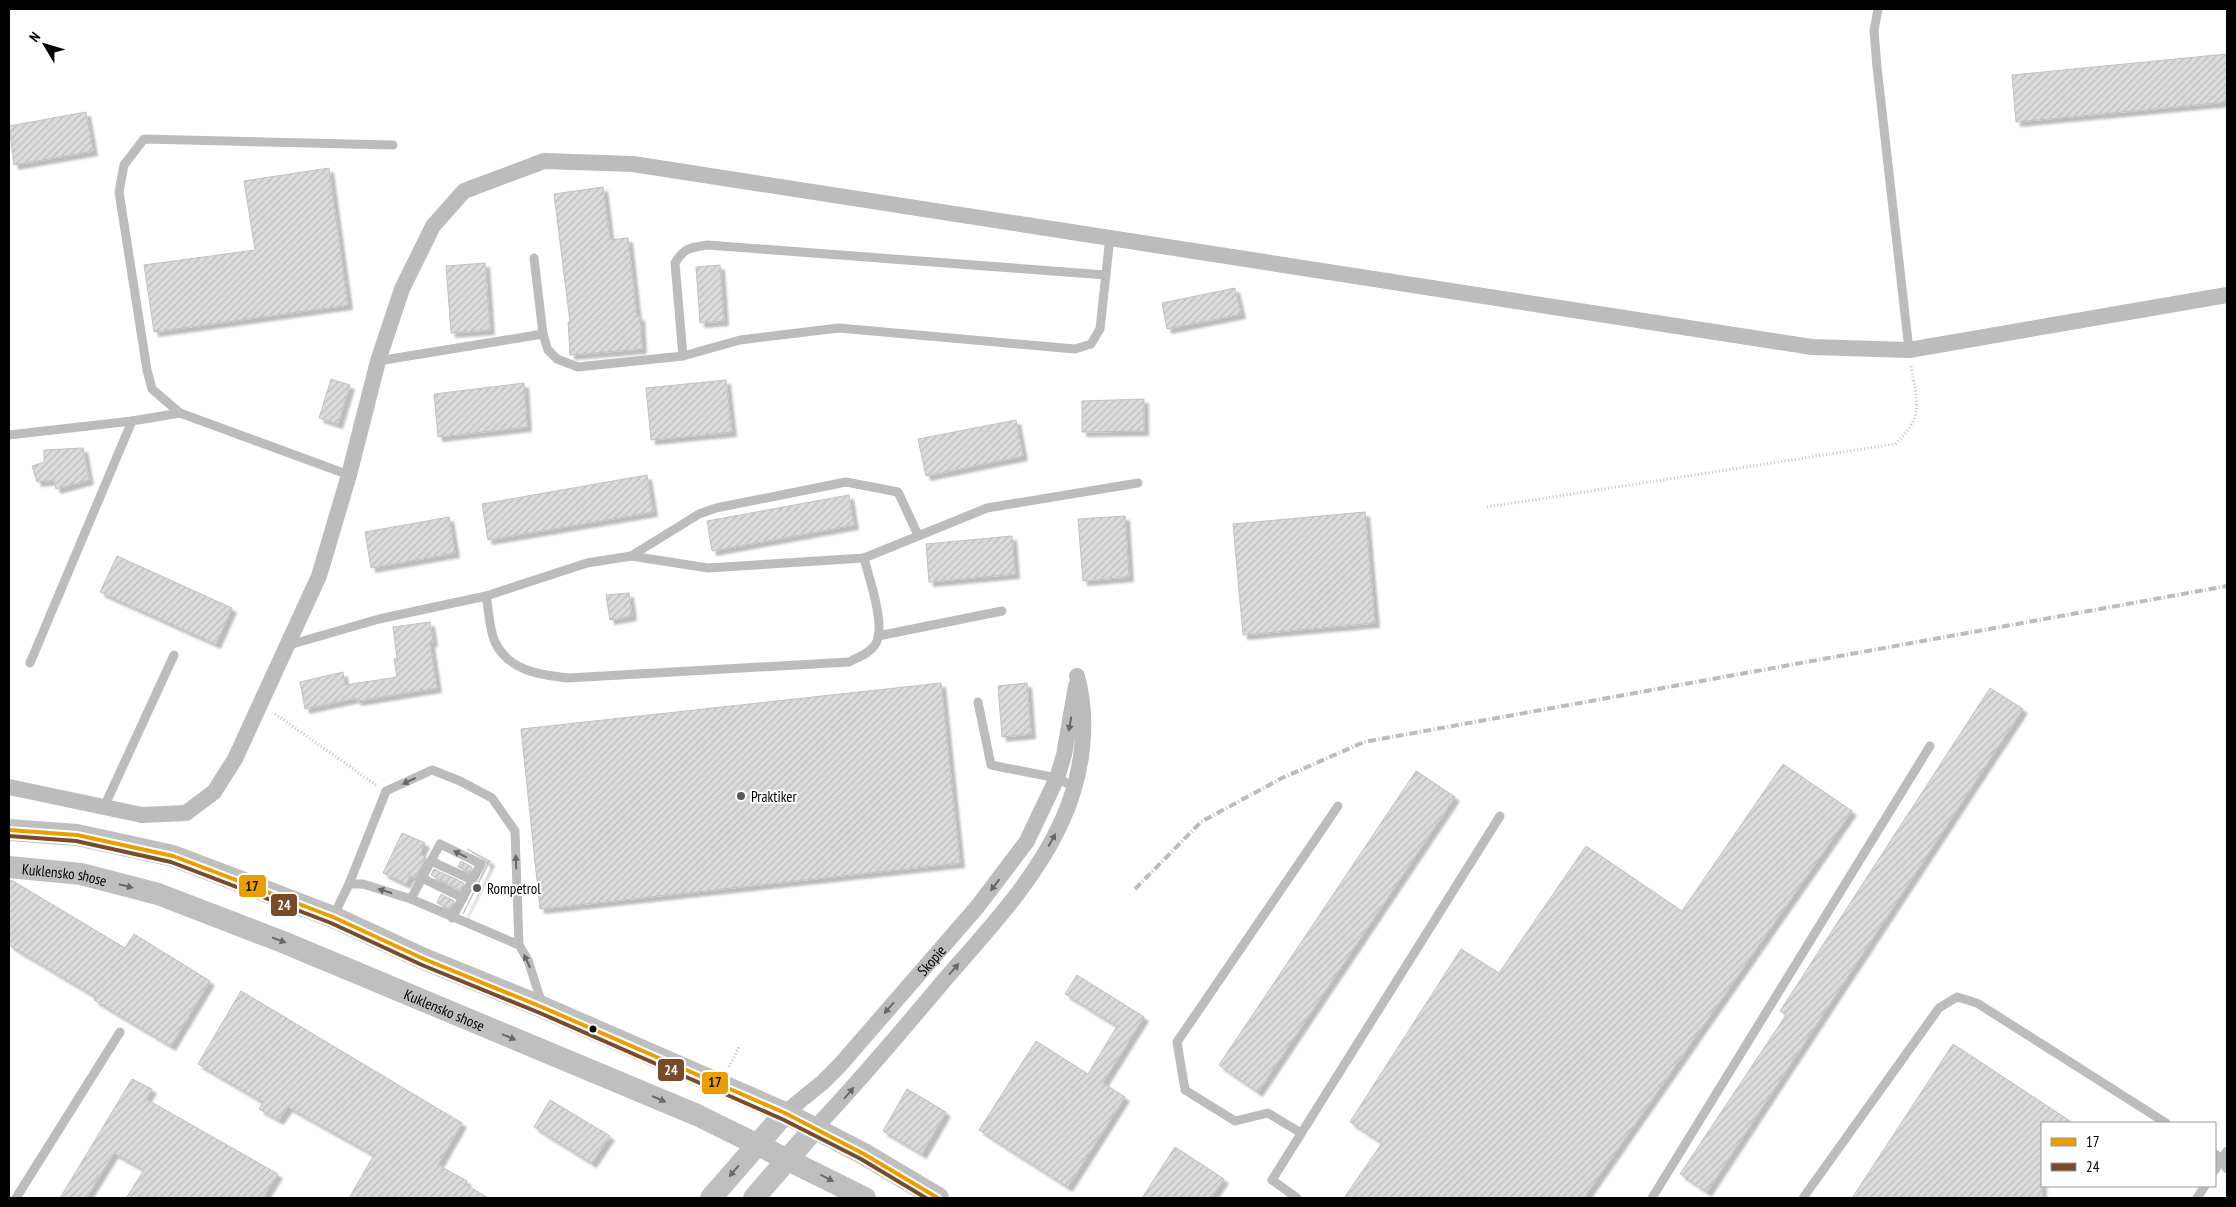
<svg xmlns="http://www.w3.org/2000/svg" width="2236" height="1207" viewBox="0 0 2236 1207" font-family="'PT Sans Narrow',sans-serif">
	<defs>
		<pattern id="building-hatch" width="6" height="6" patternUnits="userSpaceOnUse" patternTransform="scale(1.25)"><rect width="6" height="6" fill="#dbdbdb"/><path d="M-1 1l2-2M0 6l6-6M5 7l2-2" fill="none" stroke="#bababa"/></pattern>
		<filter id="shadow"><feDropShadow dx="4.5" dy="4.5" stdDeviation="1" flood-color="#0004"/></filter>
	</defs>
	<rect width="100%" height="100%" fill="#fff"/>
	<g fill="url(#building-hatch)" stroke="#c2c2c2" filter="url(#shadow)">
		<polygon points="2227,54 2227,102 2016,122 2012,75"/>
		<polygon points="86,112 93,151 14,165 9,126"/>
		<polygon points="329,168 348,305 154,332 144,265 255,250 244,181"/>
		<polygon points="603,187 610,240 628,238 637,317 640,316 642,349 570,355 568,322 570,322 554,194"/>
		<polygon points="485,263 490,330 451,333 446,266"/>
		<polygon points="720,265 724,321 700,323 696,267"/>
		<polygon points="1235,288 1241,314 1167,329 1162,303"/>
		<polygon points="331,379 350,385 338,424 319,418"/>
		<polygon points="726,380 732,432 651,440 646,388"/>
		<polygon points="524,383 527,427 438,437 434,394"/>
		<polygon points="1144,399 1144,431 1082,432 1082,401"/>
		<polygon points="1016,420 1023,456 926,476 918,439"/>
		<polygon points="83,448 89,480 56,489 54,480 37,482 32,466 44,462 44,450"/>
		<polygon points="647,475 653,512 488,540 482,504"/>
		<polygon points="849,495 854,525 712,551 707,521"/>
		<polygon points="1365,512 1375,623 1243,635 1233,524"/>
		<polygon points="1125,516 1129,577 1083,581 1078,519"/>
		<polygon points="449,517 455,553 371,568 365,532"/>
		<polygon points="1012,536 1015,574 929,582 926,544"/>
		<polygon points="117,556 232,608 216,644 100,592"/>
		<polygon points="629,593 632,616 610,620 606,595"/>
		<polygon points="430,622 433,642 430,643 437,688 357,701 356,698 305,709 300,682 343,672 345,685 397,677 394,659 397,658 393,627"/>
		<polygon points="941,683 960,863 540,909 521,729"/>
		<polygon points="1027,683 1031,734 1002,737 998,686"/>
		<polygon points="1990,688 2023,709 1707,1192 1680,1174 1786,1015 1780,1011"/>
		<polygon points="1783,764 1852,811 1584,1198 1344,1198 1382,1143 1350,1122 1461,949 1499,973 1586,846 1682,911"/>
		<polygon points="1416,771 1455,797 1258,1092 1219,1065"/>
		<polygon points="402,833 425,843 420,854 426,857 415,878 410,876 406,884 383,873"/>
		<polygon points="467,849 490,861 463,914 487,864 484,859"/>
		<polygon points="461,861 472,867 470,872 458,867"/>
		<polygon points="434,869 464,883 460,890 431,875"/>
		<polygon points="9,880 13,881 125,948 134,934 210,981 171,1046 94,1000 96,997 9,945"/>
		<polygon points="441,894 454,901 450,909 437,903"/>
		<polygon points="1077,975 1144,1017 1103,1083 1125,1097 1068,1187 979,1130 1036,1041 1088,1074 1117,1026 1065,994"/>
		<polygon points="241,991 462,1123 438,1165 467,1181 465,1184 488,1198 349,1198 374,1155 288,1107 279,1120 259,1109 263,1102 198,1064"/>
		<polygon points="1953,1044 2073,1123 2042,1123 2042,1198 1852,1198"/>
		<polygon points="132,1079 152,1089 146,1099 278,1174 263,1198 126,1198 144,1170 114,1153 86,1198 60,1198"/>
		<polygon points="907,1089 946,1112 922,1154 883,1131"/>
		<polygon points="550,1100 610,1136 592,1163 534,1127"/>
		<polygon points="1175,1147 1224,1179 1211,1198 1142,1198"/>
	</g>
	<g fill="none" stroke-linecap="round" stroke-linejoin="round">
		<g stroke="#c2c2c2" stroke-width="3" stroke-dasharray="1 2.5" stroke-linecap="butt">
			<path d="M 1487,507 L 1895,444 C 1925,416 1917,403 1911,366"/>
			<polyline points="275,714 376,785"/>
			<polyline points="729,1067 740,1045"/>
		</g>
		<g stroke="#bcbcbc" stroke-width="9">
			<polyline points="1878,9 1874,31 1877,67 1909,350"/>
			<polyline points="534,258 543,334 548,350 557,359 578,367 683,356 740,340 839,328 1075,349 1091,344 1100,329 1110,237"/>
			<path d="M 683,356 L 675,263 C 684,248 689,248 707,245 L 1106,275"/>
			<polyline points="378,361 543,334"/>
			<polyline points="9,435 132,421 180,413"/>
			<polyline points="349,475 180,413 152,389 147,370 119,192 124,165 144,139 393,145"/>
			<polyline points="631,556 699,514 716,508 846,482 898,492 918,535"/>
			<path d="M 486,596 C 489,610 489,629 495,642 C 509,671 540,675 568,678 L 849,662 C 858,657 869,654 875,645 C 887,627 869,579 864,558"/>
			<polyline points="878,636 1002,611"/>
			<polyline points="289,645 379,619 486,596 587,563 631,556 708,568 864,558 987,508 1138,483"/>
			<polyline points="30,663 132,421"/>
			<polyline points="978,702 991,765 1057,778 1074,787"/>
			<polyline points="104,807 174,655"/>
			<polyline points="431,861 472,880"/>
			<polyline points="422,878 463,898"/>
			<polyline points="349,884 386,791 432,770 460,781 492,798 515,831 519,945"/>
			<polyline points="411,899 440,844 481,864 452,918"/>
			<polyline points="333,917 349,884 363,884 411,899 519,945 528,960 542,1004"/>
			<polyline points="1301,1133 1268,1113 1235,1121 1185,1090 1177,1042 1338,806"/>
			<polyline points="2215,1154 2222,1159 2227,1151"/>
			<polyline points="2215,1170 2222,1159 2227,1169"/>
			<polyline points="16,1198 120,1032"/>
			<polyline points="1297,1198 1272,1180 1500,816"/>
			<polyline points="1652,1198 1930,746"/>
			<polyline points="1803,1198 1939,1008 1957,997 1977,1003 2166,1123"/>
			<polyline points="2197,1198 2205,1186"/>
		</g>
		<g stroke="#bcbcbc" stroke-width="16">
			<polyline points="9,787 142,815 186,813 214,792 235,759 319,576 349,475 378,361 402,289 433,226 464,191 544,161 633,164 1812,347 1909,350 2227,295"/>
			<path id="s1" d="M 785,1113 L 823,1082 L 840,1065 L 978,906 L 1027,841 L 1057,778 L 1064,755 L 1076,686"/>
			<path d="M 815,1128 C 861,1080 904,1028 947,977 C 988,930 1035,880 1061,823 C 1082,778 1090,724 1077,676"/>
		</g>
		<g stroke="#bfbfbf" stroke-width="22">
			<polyline points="9,830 77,835 173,856 333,917 424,959 542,1007 785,1113 864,1154 938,1198"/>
			<path id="s2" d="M 9,867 L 81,874 L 158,894 L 283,942 L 697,1115 L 865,1198"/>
			<polyline points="711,1198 785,1113"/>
			<polyline points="754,1198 815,1128"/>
		</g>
		<polyline stroke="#bcbcbc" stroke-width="4" stroke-dasharray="8 2.5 1 2.5" stroke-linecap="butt" points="1135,889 1201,822 1282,778 1364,742 2227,586"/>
		<defs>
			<polyline id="bus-1" points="9,830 77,835 173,856 333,917 424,959 542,1007 785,1113 864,1154 938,1198"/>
			<polyline id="bus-2" points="9,836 76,841 171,862 331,923 422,965 540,1013 782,1119 861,1159 926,1198"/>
		</defs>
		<use href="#bus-1" stroke="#fff" stroke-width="8"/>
		<use href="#bus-2" stroke="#fff" stroke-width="8"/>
		<use href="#bus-1" stroke="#eb9e00" stroke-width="4"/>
		<use href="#bus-2" stroke="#7a4b2a" stroke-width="4"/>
	</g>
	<defs><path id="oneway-solid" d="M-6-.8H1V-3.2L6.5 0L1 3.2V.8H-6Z" transform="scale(1.25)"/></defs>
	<g fill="#676767">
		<use href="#oneway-solid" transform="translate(1070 724) rotate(100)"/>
		<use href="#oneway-solid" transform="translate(409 781) rotate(155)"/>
		<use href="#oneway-solid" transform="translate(1052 840) rotate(-61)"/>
		<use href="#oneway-solid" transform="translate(460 854) rotate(-154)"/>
		<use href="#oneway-solid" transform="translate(516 862) rotate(-92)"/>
		<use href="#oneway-solid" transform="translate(995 885) rotate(128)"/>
		<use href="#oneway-solid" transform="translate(385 891) rotate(-162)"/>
		<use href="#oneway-solid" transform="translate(527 961) rotate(-115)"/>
		<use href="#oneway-solid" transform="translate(954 969) rotate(-49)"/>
		<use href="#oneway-solid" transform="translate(889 1008) rotate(131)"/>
		<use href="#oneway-solid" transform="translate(849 1093) rotate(-49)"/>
	</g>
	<g fill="#696969">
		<use href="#oneway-solid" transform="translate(126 886) rotate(14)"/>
		<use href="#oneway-solid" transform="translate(279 940) rotate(21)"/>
		<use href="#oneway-solid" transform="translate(509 1037) rotate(23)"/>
		<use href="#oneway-solid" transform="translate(659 1099) rotate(23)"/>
		<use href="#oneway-solid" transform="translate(734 1171) rotate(131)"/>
		<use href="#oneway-solid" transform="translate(827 1178) rotate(27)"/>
	</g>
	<g fill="#595959" stroke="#fff" stroke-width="2">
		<circle cx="741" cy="796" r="5"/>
		<circle cx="477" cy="888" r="5"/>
	</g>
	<circle fill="#000" stroke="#fff" stroke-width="2" cx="593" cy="1029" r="4.5"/>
	<g text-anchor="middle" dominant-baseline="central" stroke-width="4" stroke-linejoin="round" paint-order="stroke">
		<g font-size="15" fill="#000" stroke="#fff" text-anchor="start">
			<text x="751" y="796">Praktiker</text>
			<text x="487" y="888">Rompetrol</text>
		</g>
		<g font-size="15" fill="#000" stroke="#fff">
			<text stroke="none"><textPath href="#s2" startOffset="56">Kuklensko shose</textPath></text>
			<text stroke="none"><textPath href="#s1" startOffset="212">Skopie</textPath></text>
			<text stroke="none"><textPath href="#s2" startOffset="461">Kuklensko shose</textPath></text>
		</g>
	</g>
	<g stroke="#fff" stroke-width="2">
		<rect x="238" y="874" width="29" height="24" rx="5" fill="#eb9e00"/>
		<rect x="270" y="893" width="28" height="24" rx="5" fill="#7a4b2a"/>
		<rect x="657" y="1058" width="28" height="24" rx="5" fill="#7a4b2a"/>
		<rect x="701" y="1071" width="28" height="24" rx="5" fill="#eb9e00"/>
	</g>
	<g font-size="14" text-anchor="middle" font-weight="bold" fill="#fff">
		<text x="284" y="910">24</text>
		<text x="671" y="1075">24</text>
	</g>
	<g font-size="14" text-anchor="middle" font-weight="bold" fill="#111">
		<text x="252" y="891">17</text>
		<text x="715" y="1087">17</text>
	</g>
	<rect width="2236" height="1207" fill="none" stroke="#000000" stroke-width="20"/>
	<rect x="2041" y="1122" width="175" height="65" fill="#ffffff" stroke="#999999"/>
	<rect x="2051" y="1138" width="25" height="8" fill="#eb9e00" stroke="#999999"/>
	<text x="2086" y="1147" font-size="15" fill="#000000">17</text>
	<rect x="2051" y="1163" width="25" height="8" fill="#7a4b2a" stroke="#999999"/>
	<text x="2086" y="1172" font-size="15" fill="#000000">24</text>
	<g transform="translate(45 45) rotate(308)" stroke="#ffffff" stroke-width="4" paint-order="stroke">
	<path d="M0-4L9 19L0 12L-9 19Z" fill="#000000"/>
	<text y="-8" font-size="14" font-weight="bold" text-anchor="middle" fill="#000000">N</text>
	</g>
</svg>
